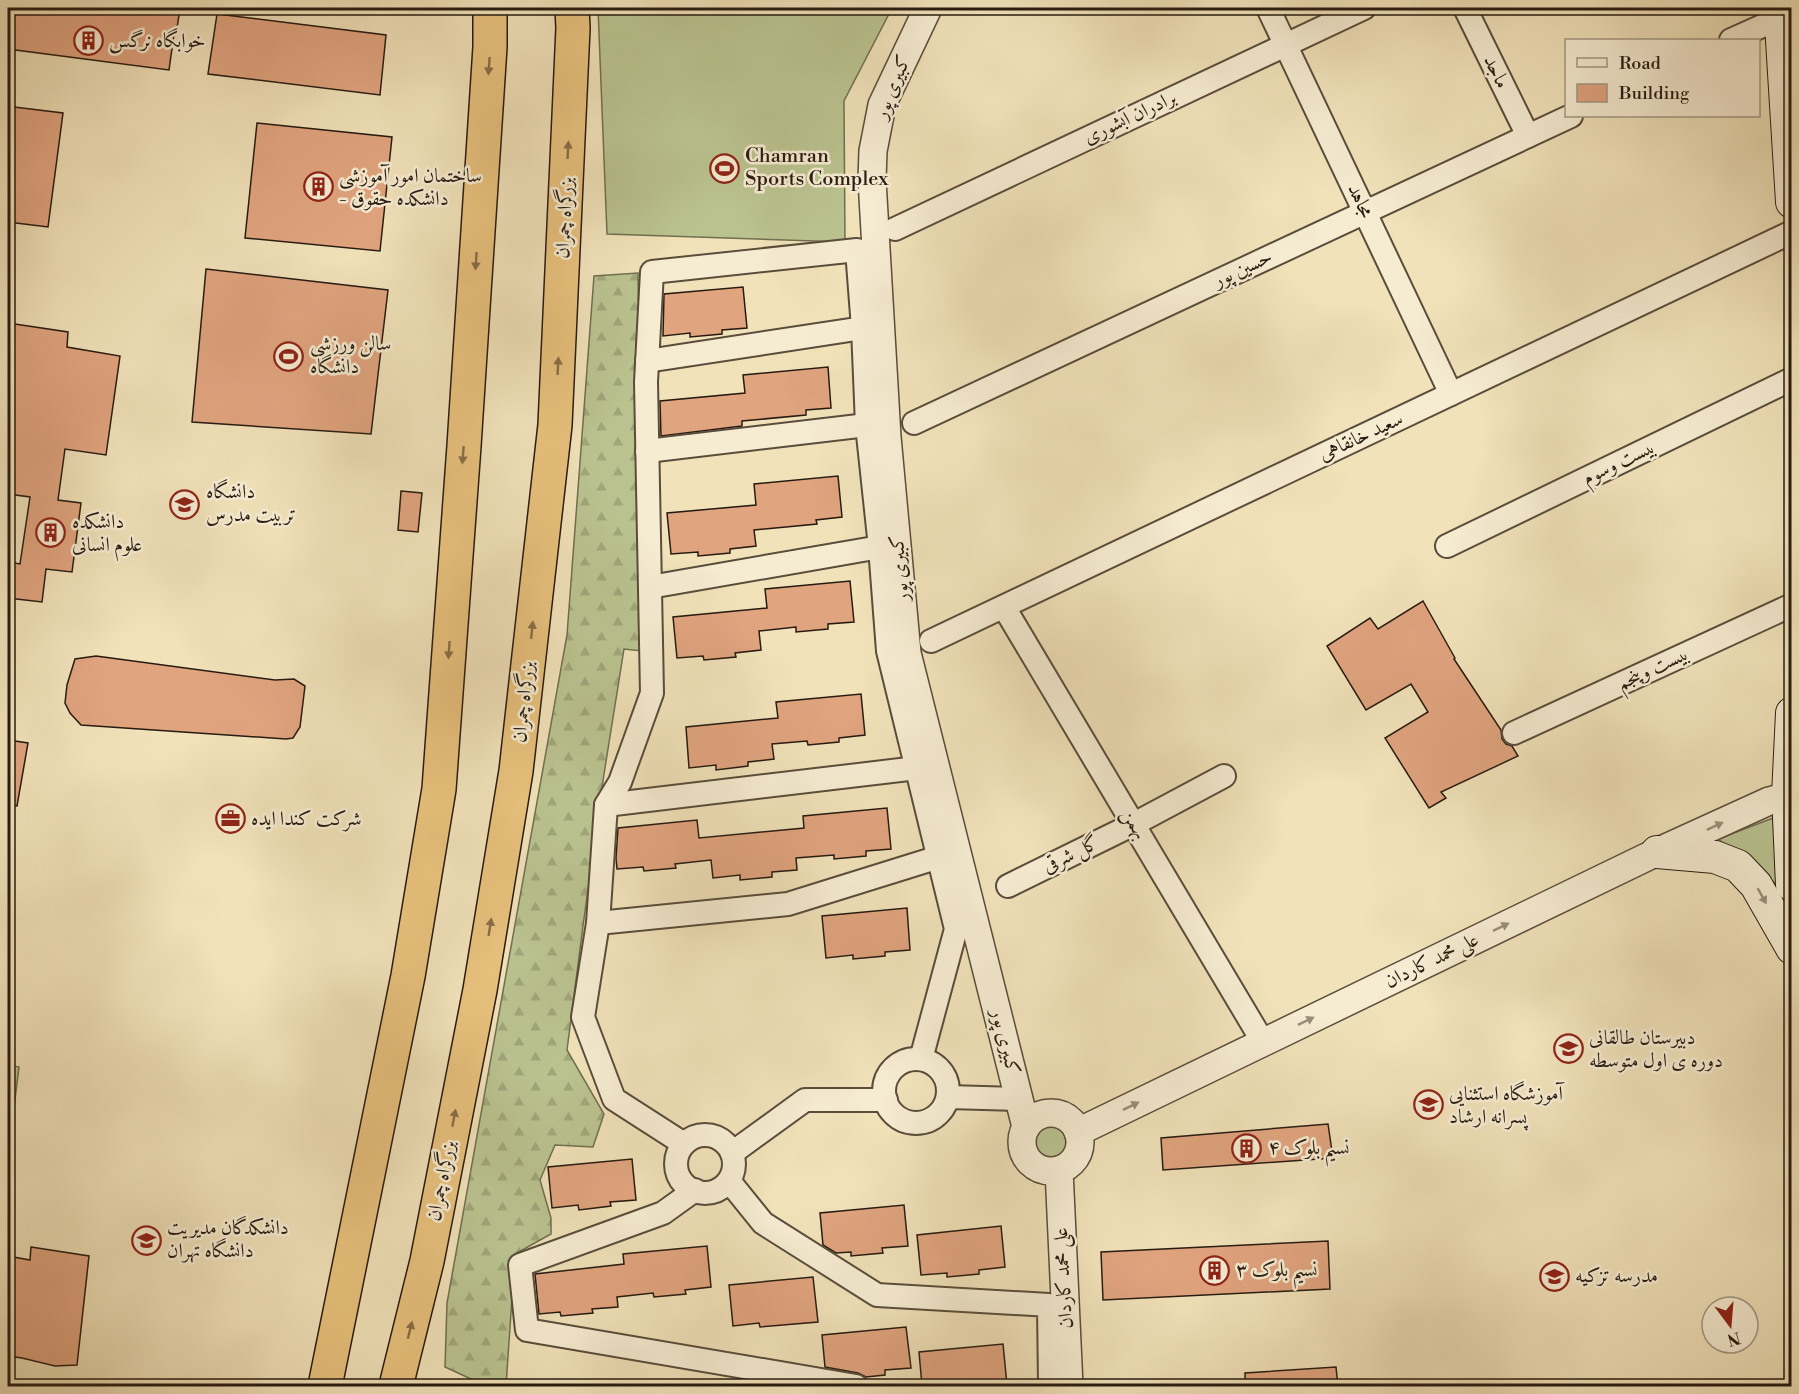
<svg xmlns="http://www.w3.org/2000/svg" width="1799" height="1394" viewBox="0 0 1799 1394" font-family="'Libre Bodoni',Amiri,serif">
	<defs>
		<pattern id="forest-firs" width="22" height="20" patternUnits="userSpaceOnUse" patternTransform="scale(1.5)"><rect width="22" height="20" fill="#bac390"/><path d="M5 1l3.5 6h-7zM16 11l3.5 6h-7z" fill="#a0a77b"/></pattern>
	</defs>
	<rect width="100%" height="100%" fill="#f1e2ba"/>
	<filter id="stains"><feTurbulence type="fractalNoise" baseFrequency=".00333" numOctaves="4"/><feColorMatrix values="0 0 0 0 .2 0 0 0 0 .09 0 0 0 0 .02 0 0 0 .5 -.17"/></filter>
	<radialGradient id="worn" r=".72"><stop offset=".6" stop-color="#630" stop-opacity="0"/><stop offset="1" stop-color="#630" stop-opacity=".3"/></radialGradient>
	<g fill="#bac390" stroke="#706f50" stroke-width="1.5">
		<polygon points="598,8 892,8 844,101 845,242 607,234"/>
		<polygon points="1781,815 1781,888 1718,839"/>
		<polygon points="8,1065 19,1067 8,1156"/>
		<circle cx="1051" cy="1143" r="19"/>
	</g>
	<polygon fill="url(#forest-firs)" stroke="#706f50" stroke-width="1.5" points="638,273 642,651 624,649 604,774 583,926 567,1050 604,1114 593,1147 555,1145 540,1180 551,1218 551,1234 515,1254 506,1386 486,1386 445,1367 447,1303 567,635 594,276"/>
	<g fill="#e0a47f" stroke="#271b11" stroke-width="1.5">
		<polygon points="8,8 166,8 180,9 176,34 174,34 169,70 8,49"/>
		<polygon points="217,14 386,35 380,95 208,74"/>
		<polygon points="14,107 63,113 48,227 8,222 8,161"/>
		<polygon points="257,123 392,137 380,251 245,238"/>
		<polygon points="206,269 388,290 371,434 192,422"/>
		<polygon points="743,287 747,328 722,330 722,334 690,337 690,333 663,336 664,294"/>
		<polygon points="8,323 68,332 67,347 120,356 106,455 65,449 58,500 81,503 72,572 46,569 42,602 8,598 8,562 20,564 30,497 8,494"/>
		<polygon points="828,367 831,408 806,410 806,415 742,421 742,426 661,436 660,401 745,393 743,375"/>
		<polygon points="838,476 842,517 816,520 817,524 754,530 756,546 730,549 730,553 698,556 698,552 671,554 667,513 756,505 754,484"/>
		<polygon points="401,491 422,493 418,532 398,530"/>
		<polygon points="850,581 854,622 828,624 828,629 796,632 796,627 759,631 761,650 735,653 736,657 704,660 703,656 677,658 673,617 767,608 765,589"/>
		<polygon points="1423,601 1455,658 1454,659 1501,730 1502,739 1506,744 1512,746 1518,756 1441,792 1446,798 1429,808 1385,738 1428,712 1411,684 1366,710 1327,646 1370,618 1378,629"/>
		<polygon points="96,656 275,680 294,679 305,686 300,727 293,738 286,739 81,725 70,713 65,703 67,685 75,659"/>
		<polygon points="861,694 865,735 839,738 839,742 808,745 807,741 772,744 774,759 748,762 748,766 716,770 716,765 689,768 686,727 778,718 776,702"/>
		<polygon points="8,740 28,743 17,806 8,805"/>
		<polygon points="887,808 891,849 866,851 866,856 834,859 834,855 796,858 797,870 772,872 772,877 740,880 740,875 713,878 711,860 675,864 676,868 644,871 643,867 617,869 616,858 618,828 697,820 699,838 804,828 803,816"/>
		<polygon points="907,908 910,950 885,952 885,956 853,959 853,955 826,958 822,916"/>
		<polygon points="1328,1124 1333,1158 1163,1170 1161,1138"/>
		<polygon points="632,1159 636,1200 610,1202 611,1206 579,1210 578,1205 552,1208 548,1167"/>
		<polygon points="904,1205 908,1246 882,1248 883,1253 851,1256 851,1252 836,1253 823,1245 820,1213"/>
		<polygon points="1001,1226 1005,1267 979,1270 979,1274 947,1277 947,1273 921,1275 917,1235"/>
		<polygon points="1328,1241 1330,1289 1103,1300 1101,1252"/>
		<polygon points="707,1246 711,1287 685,1290 686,1294 654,1297 653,1293 617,1297 618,1307 592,1309 593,1313 561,1316 560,1312 539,1314 535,1274 624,1264 623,1254"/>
		<polygon points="31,1247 89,1256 77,1365 55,1366 22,1358 8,1356 8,1256 30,1260"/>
		<polygon points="813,1277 818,1322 760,1327 759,1323 733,1326 729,1285"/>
		<polygon points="906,1327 911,1368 885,1370 885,1375 866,1377 858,1373 825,1367 822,1335"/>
		<polygon points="1003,1344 1007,1385 922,1386 919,1352"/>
		<polygon points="1336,1367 1338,1386 1245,1386 1245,1373"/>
	</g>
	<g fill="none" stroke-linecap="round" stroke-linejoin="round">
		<defs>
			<g id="minor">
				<polyline points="1268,8 1451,394"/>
				<polyline points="1465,8 1528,136"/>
				<polyline points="1731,40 1780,18 1792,17"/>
				<polyline points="895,229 1364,8"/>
				<polyline points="647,361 863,328"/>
				<polyline points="914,423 1571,116"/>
				<polyline points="647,451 867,425"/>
				<polyline points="1447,546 1792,379"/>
				<polyline points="650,587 880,547"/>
				<polyline points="1004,607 1263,1042"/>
				<polyline points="931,641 1792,232"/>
				<polyline points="1514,733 1792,605"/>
				<polyline points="606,805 917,768"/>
				<polyline points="1008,886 1134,824 1224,776"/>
				<polyline points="598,923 788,904 939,857"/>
				<circle cx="916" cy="1091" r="32"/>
				<polyline points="948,1097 1019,1099"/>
				<circle cx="705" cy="1164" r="29"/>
				<polyline points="684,1144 614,1099 583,1017 598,923 606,805 620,782 652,693 646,382 652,272 857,250 863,328 867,425 880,547 888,651 956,929 921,1059"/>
				<polyline points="732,1153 805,1100 886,1100"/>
				<polyline points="729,1181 763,1223 877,1295 1049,1305 1050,1386"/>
				<polyline points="695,1190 663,1213 520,1265 527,1330 856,1386"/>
			</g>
			<g id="tertiary">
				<polyline points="928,8 882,105 873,151 872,180 887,437 907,653 1026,1127"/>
				<circle cx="1051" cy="1142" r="29"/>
				<polyline points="1078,1132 1657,852 1769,801 1792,795"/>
				<polyline points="1059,1170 1069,1386"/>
			</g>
			<g id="secondary">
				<polyline points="1780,8 1792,202"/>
				<polyline points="1792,713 1788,795 1792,885"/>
				<polyline points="1657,852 1715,857 1738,866 1756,885 1792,948"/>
			</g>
			<g id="trunk">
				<polyline points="325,1386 408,976 439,789 464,446 490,47 490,8"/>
				<polyline points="396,1386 427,1261 480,990 516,771 555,425 573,28 572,8"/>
			</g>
		</defs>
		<use href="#minor" stroke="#5a4d3b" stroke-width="26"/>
		<use href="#tertiary" stroke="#5a4d3b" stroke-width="30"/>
		<use href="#secondary" stroke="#271b11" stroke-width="34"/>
		<use href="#trunk" stroke="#271b11" stroke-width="36"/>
		<use href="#minor" stroke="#f6ecd2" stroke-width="22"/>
		<use href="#tertiary" stroke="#f6ecd2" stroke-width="27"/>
		<use href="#secondary" stroke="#f6ecd2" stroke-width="32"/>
		<use href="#trunk" stroke="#e8c17d" stroke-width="33"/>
	</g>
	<defs><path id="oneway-solid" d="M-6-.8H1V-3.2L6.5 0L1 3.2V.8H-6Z" transform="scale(1.5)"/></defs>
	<g fill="#886e47">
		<use href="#oneway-solid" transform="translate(489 66) rotate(94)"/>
		<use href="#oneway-solid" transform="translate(568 150) rotate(-87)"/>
		<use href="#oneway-solid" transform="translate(476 261) rotate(94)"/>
		<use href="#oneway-solid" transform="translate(558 366) rotate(-87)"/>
		<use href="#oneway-solid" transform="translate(463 455) rotate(94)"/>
		<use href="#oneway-solid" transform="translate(532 630) rotate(-84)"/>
		<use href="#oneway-solid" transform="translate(449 650) rotate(94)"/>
		<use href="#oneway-solid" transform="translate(490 927) rotate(-81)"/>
		<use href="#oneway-solid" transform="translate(454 1118) rotate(-79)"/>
		<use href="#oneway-solid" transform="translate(410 1330) rotate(-76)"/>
	</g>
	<g fill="#998e7b">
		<use href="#oneway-solid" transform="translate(1715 826) rotate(-25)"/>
		<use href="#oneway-solid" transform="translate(1762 896) rotate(61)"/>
		<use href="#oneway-solid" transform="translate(1501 927) rotate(-26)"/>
		<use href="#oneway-solid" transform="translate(1306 1021) rotate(-26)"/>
		<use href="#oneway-solid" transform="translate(1131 1106) rotate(-26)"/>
	</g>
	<defs>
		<symbol id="building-ring" viewBox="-11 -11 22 22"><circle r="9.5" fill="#f6ecd2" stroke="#8f2418" stroke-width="1.5"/><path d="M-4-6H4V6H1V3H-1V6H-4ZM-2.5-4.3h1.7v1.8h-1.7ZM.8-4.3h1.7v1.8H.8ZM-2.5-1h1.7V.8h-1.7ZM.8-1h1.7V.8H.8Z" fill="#8f2418"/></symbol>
		<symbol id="stadium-ring" viewBox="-11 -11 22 22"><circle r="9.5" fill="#f6ecd2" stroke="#8f2418" stroke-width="1.5"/><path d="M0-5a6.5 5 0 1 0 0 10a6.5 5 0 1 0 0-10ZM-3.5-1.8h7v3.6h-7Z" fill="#8f2418"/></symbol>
		<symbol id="university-ring" viewBox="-11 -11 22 22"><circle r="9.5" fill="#f6ecd2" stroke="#8f2418" stroke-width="1.5"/><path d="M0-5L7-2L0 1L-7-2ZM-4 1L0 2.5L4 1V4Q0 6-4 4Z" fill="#8f2418"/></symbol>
		<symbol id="office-ring" viewBox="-11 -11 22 22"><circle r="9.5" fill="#f6ecd2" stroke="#8f2418" stroke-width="1.5"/><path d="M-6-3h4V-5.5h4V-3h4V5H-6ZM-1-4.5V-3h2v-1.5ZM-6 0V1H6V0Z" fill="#8f2418"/></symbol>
		<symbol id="school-ring" viewBox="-11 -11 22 22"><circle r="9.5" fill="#f6ecd2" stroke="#8f2418" stroke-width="1.5"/><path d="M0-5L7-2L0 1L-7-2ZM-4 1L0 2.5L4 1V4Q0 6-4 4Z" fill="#8f2418"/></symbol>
	</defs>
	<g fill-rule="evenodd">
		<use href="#building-ring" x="72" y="24" width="33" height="33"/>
		<use href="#stadium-ring" x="708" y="152" width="33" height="33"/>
		<use href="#building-ring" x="302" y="170" width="33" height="33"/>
		<use href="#stadium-ring" x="272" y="340" width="33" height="33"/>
		<use href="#university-ring" x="168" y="488" width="33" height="33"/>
		<use href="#building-ring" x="34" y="516" width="33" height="33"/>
		<use href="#office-ring" x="214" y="802" width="33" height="33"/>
		<use href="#school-ring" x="1552" y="1032" width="33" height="33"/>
		<use href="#school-ring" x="1412" y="1088" width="33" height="33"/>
		<use href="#building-ring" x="1230" y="1132" width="33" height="33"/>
		<use href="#university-ring" x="130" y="1224" width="33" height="33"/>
		<use href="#building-ring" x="1198" y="1254" width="33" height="33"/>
		<use href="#school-ring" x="1538" y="1260" width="33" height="33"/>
	</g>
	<g text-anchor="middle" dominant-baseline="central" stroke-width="5" stroke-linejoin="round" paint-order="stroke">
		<g font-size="20" fill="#271b11" stroke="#f6ecd2" text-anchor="start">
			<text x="109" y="41">خوابگاه نرگس</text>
			<text x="745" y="156">Chamran<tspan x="745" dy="23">Sports Complex</tspan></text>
			<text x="339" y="176">ساختمان امور آموزشی<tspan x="339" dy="23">- دانشکده حقوق</tspan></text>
			<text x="310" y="344">سالن ورزشی<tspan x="310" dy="23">دانشگاه</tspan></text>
			<text x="206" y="492">دانشگاه<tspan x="206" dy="23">تربیت مدرس</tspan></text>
			<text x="72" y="522">دانشکده<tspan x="72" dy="23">علوم انسانی</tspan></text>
			<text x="251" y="819">شرکت کندا ایده</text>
			<text x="1589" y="1038">دبیرستان طالقانی<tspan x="1589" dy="23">دوره ی اول متوسطه</tspan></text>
			<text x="1449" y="1094">آموزشگاه استثنایی<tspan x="1449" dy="23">پسرانه ارشاد</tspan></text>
			<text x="1268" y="1148">نسیم بلوک ۴</text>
			<text x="167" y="1228">دانشکدگان مدیریت<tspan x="167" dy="23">دانشگاه تهران</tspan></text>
			<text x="1236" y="1270">نسیم بلوک ۳</text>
			<text x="1575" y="1276">مدرسه تزکیه</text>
		</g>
		<g font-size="20" fill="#271b11" stroke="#f6ecd2">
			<text transform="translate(1496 72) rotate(64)">ماجد</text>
			<text transform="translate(893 87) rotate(-68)">کبیری پور</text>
			<text transform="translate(1130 118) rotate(-25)">برادران آبشوری</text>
			<text transform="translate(1360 201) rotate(65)">مجاهد</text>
			<text transform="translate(565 218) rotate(-87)">بزرگراه چمران</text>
			<text transform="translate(1243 269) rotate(-25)">حسین پور</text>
			<text transform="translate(1361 437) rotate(-25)">سعید خانقاهی</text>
			<text transform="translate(1619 463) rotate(-26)">بیست وسوم</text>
			<text transform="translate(900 568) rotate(-95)">کبیری پور</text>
			<text transform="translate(1653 669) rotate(-25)">بیست وپنجم</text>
			<text transform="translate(524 702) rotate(-84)">بزرگراه چمران</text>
			<text transform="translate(1134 824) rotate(59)">بهمن</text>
			<text transform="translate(1071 855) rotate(-26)">گل شرقی</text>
			<text transform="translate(1432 961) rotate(-26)">علی محمد کاردان</text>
			<text transform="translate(1005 1042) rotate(76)">کبیری پور</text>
			<text transform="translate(442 1181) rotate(-79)">بزرگراه چمران</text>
			<text transform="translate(1064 1278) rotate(-93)">علی محمد کاردان</text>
		</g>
	</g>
	<rect width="1799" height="1394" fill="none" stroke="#f1e2ba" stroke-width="30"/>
	<rect x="9" y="9" width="1781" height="1376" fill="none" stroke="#271b11" stroke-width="3"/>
	<rect x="15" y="15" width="1769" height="1364" fill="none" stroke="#271b11" stroke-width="1.5"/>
	<rect x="1565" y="39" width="195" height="78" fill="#f6ecd2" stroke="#a39885" stroke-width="1.5"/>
	<rect x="1577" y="58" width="30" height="9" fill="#f6ecd2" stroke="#a39885" stroke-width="1.5"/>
	<text x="1619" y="69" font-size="18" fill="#271b11">Road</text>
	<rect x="1577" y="84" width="30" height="18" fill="#e0a47f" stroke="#a39885" stroke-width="1.5"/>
	<text x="1619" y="99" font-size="18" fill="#271b11">Building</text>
	<g transform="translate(1730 1325) rotate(164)"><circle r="28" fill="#f6ecd2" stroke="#a39885" stroke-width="1.5"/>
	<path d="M0-4.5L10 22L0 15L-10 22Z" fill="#8f2418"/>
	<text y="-9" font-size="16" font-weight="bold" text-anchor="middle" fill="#271b11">N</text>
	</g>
	<rect width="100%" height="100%" filter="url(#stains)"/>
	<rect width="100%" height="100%" fill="url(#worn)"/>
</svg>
